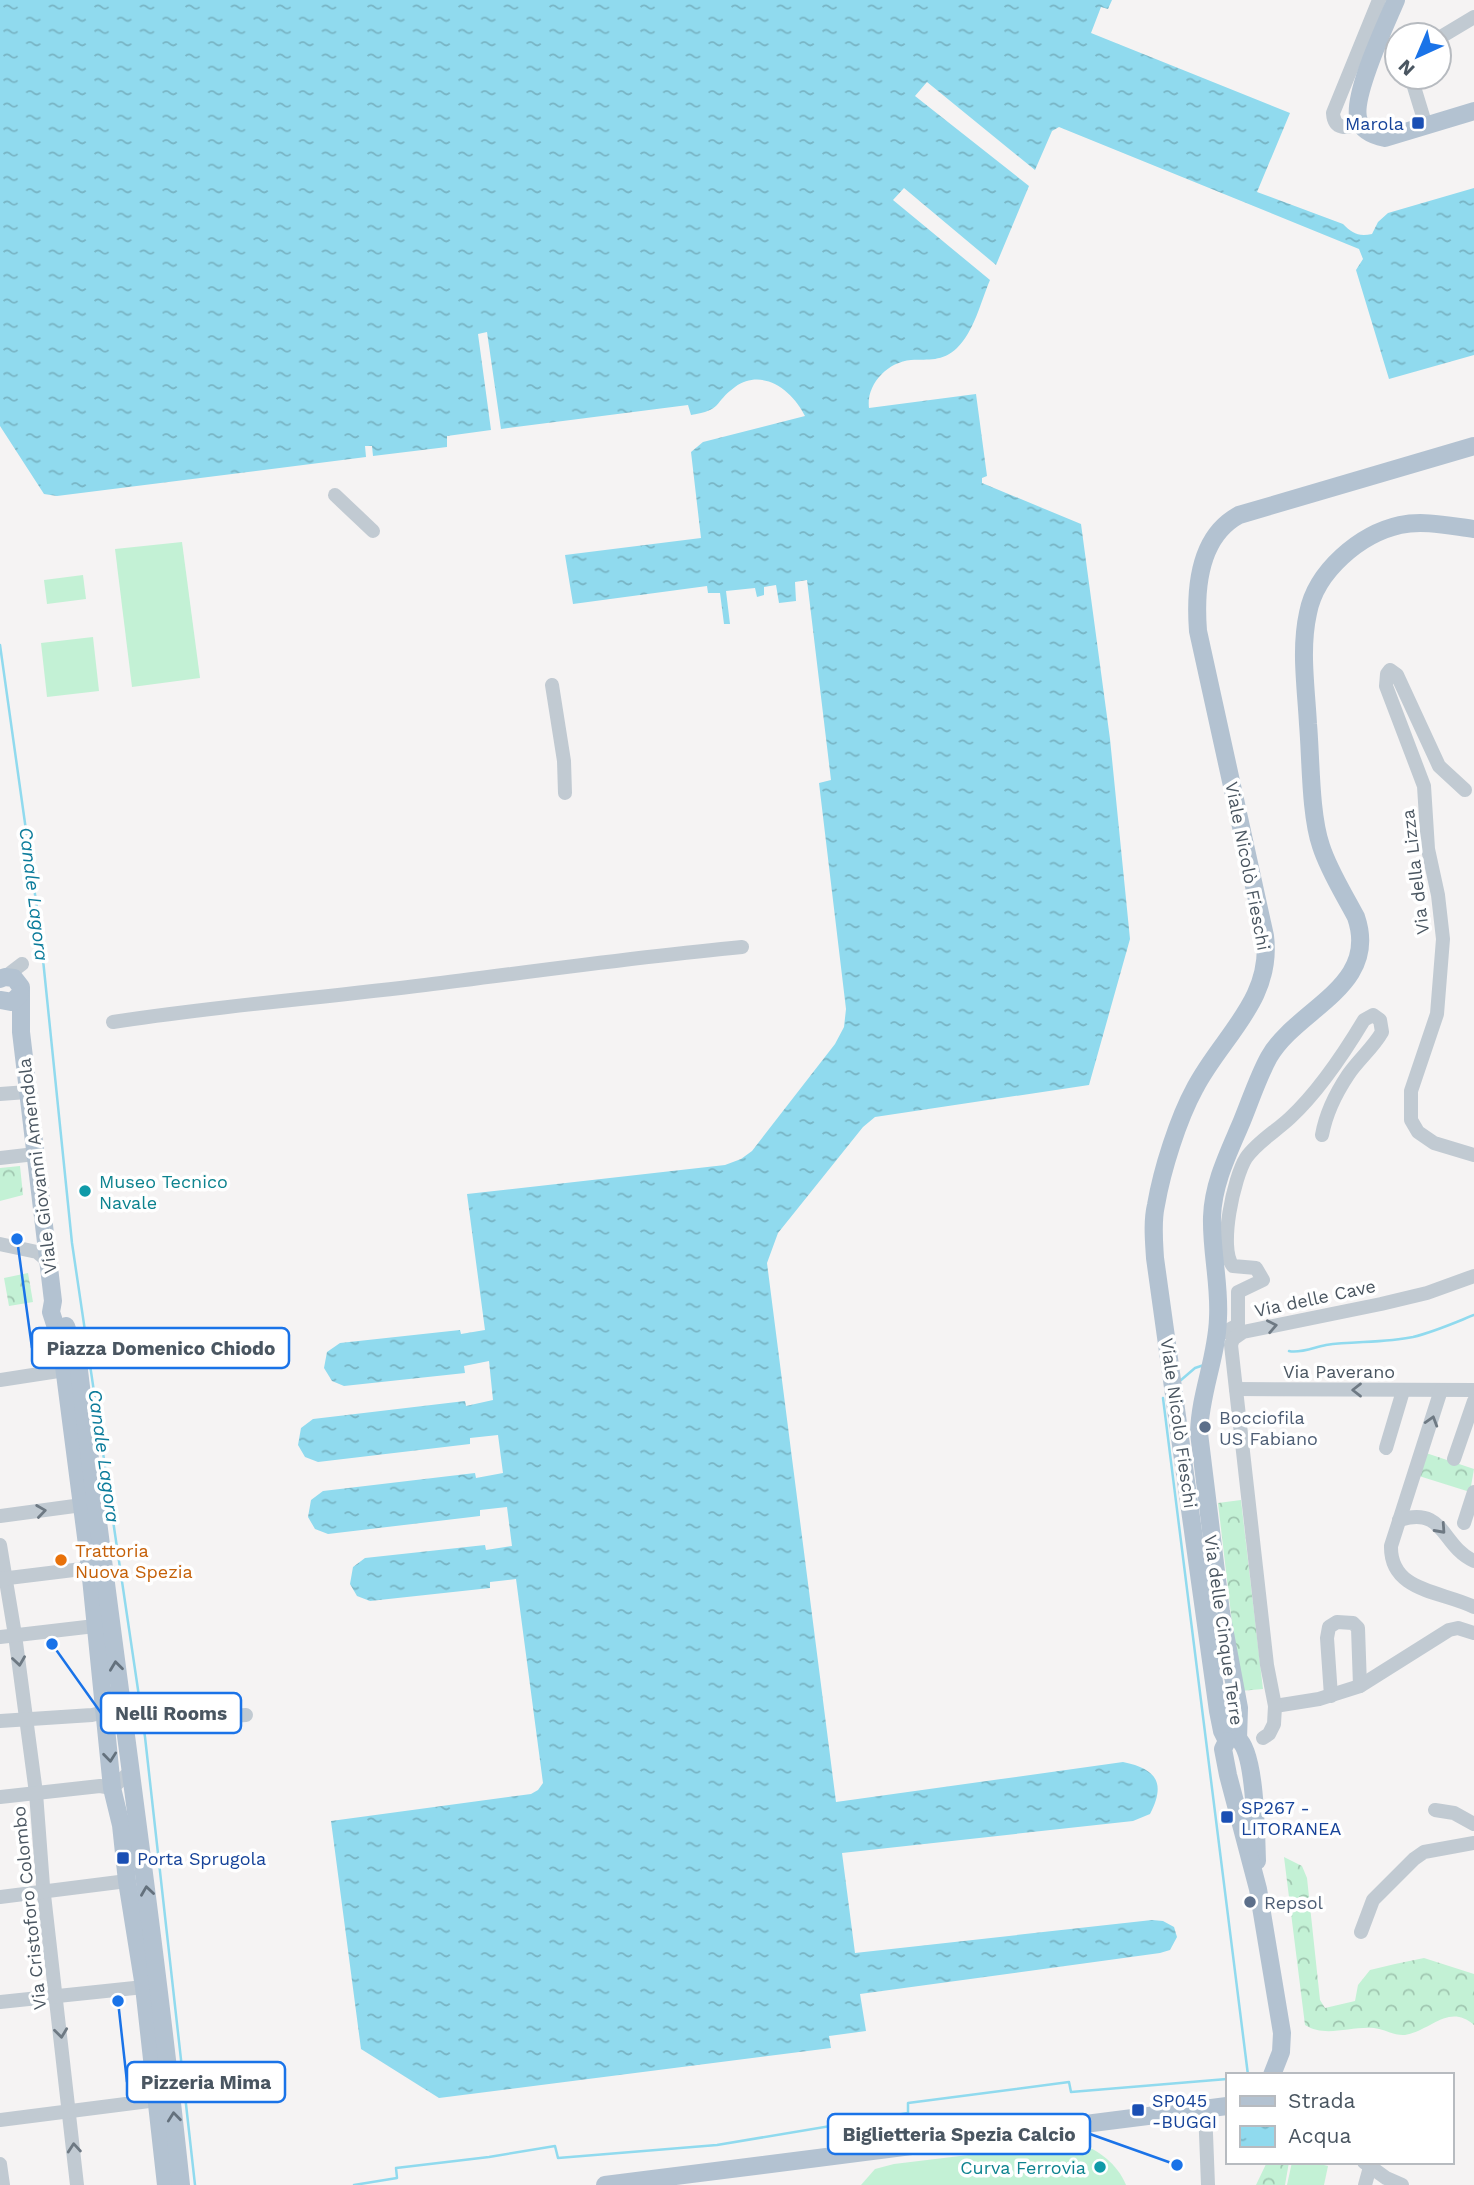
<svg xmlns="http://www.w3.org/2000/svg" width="1474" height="2185" viewBox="0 0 1474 2185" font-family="'Work Sans',sans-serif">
	<defs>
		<pattern id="forest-crowns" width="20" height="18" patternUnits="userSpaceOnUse" patternTransform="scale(1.75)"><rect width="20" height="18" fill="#c3f1d5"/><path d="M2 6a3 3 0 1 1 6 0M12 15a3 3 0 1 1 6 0" fill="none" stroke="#a0c6b0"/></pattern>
		<pattern id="water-ripples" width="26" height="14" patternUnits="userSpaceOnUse" patternTransform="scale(1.75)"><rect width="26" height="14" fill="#90daee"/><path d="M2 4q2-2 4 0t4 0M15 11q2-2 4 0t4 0" fill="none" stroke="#78b4c4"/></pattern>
	</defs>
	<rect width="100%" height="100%" fill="#f5f3f3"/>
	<g fill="#c3f1d5">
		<polygon points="182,542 200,678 132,687 115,549"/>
		<polygon points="83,575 86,599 47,604 44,580"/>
		<polygon points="93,637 99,691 47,697 41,643"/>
		<path d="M 1077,2142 C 1098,2150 1117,2163 1126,2185 L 861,2185 L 875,2169 L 894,2164 Z"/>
		<polygon points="1292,2162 1312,2162 1328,2166 1324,2185 1287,2185"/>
	</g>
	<g fill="url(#forest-crowns)">
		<polygon points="20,1166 23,1195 0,1201 0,1168"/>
		<polygon points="28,1273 33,1302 9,1306 4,1278"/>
		<polygon points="1426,1453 1474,1469 1470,1492 1419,1476"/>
		<polygon points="1241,1500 1263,1689 1240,1691 1218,1503"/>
		<path d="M 1284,1857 L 1302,1866 L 1307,1878 L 1320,2000 L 1325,2008 L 1355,2001 L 1358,1985 L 1370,1970 L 1395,1964 L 1424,1958 L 1474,1974 L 1474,2025 C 1449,2003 1432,2030 1405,2035 C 1395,2036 1384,2029 1374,2028 C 1350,2026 1325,2038 1305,2025 Z"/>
		<polygon points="1267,2162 1289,2162 1285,2185 1256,2185"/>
	</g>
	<path fill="url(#water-ripples)" d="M 0,0 L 1112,0 L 1108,9 L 1101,7 L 1091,33 L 1290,113 L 1257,192 L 1343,224 C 1352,233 1358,237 1372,234 L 1378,222 L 1388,213 L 1474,188 L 1474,355 L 1389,379 L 1356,270 L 1363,259 L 1359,249 L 1059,127 L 1052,131 L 1035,170 L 927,82 L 915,96 L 1029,186 L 996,265 L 904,188 L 893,200 L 990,280 C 981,301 974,332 957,348 C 942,362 929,359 911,360 C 887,362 866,385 869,408 L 976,394 L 987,476 L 982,478 L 982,483 L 1081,524 L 1110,739 L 1130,939 L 1089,1085 L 875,1117 L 863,1127 L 778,1233 L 767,1263 L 836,1802 L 1123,1762 C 1157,1769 1166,1783 1150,1814 L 1133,1821 L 842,1853 L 855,1953 L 1152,1920 L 1163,1921 L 1174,1927 L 1177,1937 L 1170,1950 L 1160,1953 L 860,1994 L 866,2031 L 829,2036 L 831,2048 L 439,2098 L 361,2049 L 331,1821 L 531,1794 L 538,1790 L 543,1783 L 516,1579 L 490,1582 L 490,1588 L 370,1601 L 357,1596 L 350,1584 L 353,1567 L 365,1558 L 485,1545 L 486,1550 L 512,1546 L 507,1507 L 480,1510 L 480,1516 L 328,1534 L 315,1529 L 308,1517 L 311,1500 L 323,1491 L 475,1473 L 476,1478 L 503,1473 L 498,1435 L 470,1438 L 470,1444 L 318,1462 L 305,1457 L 298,1445 L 301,1428 L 313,1419 L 465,1401 L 466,1406 L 493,1400 L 489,1361 L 464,1366 L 465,1373 L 344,1386 L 332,1381 L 324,1368 L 327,1352 L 340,1343 L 460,1330 L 461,1334 L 485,1330 L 467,1194 L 725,1165 L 741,1159 L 752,1151 L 835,1044 L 844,1027 L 846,1009 L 819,783 L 831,780 L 807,580 L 795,582 L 796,601 L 779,603 L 776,585 L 764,587 L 764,595 L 757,597 L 755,588 L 726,591 L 730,624 L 724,624 L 720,593 L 708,593 L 707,586 L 573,604 L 565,555 L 701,538 L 691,452 L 703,442 L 805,416 C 793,391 763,367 735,387 C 713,403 723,410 691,415 L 688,405 L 501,429 L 487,332 L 478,334 L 491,430 L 447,436 L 447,447 L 373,456 L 372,446 L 365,446 L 366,457 L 57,496 L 44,494 L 0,426 Z"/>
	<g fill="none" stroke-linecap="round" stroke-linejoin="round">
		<g stroke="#90daee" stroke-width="2.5">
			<polyline points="0,645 40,930 72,1243 145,1737 195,2185"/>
			<path d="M 1289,1351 C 1299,1354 1315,1347 1326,1345 C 1354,1341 1385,1343 1413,1337 C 1434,1332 1454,1323 1474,1315"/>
			<polyline points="1181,1380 1195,1368 1204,1365"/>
			<polyline points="1163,1398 1248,2075"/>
			<polyline points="354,2185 397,2178 396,2168 489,2157 555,2146 558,2158 717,2145 908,2113 908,2103 1069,2082 1071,2092 1227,2079"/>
		</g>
		<g stroke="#c1cad2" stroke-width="14">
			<polyline points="1439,38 1474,17"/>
			<polyline points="1411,77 1426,126"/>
			<path d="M 1360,123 C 1347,129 1334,130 1333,113 L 1379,0"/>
			<polyline points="335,495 373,531"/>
			<polyline points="552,685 564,761 565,793"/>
			<polyline points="1465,790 1439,766 1397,675 1390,670 1387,674 1386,686 1424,786 1428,849 1438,895 1443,939 1437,1014 1411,1091 1411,1120 1418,1132 1434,1143 1474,1155"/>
			<polyline points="5,977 22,964"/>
			<path d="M 113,1022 C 216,1006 321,998 425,985 C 530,972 635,957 742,947"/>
			<polyline points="0,1094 27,1092"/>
			<polyline points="0,1158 35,1154"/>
			<polyline points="0,1244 37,1252 48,1261"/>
			<path d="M 1225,1332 L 1238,1325 L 1238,1292 L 1263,1280 L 1256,1268 L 1233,1266 C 1218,1249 1234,1177 1246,1158 C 1257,1142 1275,1132 1290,1118 C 1319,1091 1343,1055 1364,1020 L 1373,1015 L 1380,1020 L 1382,1032 C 1373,1048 1358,1060 1348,1075 C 1336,1093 1326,1113 1322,1135"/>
			<polyline points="0,1380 65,1370"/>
			<polyline points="1236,1389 1474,1390"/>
			<path d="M 1441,1390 L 1391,1546 C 1390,1592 1442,1591 1474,1607"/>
			<polyline points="1386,1448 1403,1391"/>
			<polyline points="1454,1459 1474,1401"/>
			<polyline points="0,1516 82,1505"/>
			<path d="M 1399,1520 C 1446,1506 1440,1545 1474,1561"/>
			<polyline points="1464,1523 1474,1492"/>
			<polyline points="0,1545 15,1635 36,1793 43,1886 77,2185"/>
			<polyline points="0,1579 90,1568"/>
			<polyline points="0,1637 95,1626"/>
			<polyline points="1331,1696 1327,1638 1329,1627 1337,1622 1353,1623 1358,1628 1360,1686"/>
			<polyline points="1275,1706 1319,1699 1360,1686 1449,1630 1458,1628 1474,1633"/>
			<polyline points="219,1717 246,1715"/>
			<polyline points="0,1721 92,1715 105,1712"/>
			<polyline points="1263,1738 1269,1734 1274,1724 1275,1706 1267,1665 1231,1345 1233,1339 1243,1332 1381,1304 1427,1293 1474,1276"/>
			<polyline points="0,1797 100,1786 112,1788 130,1772"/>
			<polyline points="1435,1810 1454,1813 1474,1824"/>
			<polyline points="0,1897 127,1881"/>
			<polyline points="1361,1932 1373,1900 1414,1859 1424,1852 1474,1843"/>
			<polyline points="0,2002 144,1987"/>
			<polyline points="1205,2108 1208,2185"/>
			<polyline points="0,2120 157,2100"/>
			<polyline points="1364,2162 1386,2178 1402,2185"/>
			<polyline points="0,2164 3,2185"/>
			<polyline points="1365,2185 1370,2167"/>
		</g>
		<g stroke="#b3c2d1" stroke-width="18">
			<path d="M 1396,0 C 1386,24 1350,99 1359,121 C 1363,132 1375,136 1385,138 L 1474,111"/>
			<polyline points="0,979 5,977 14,978 21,987 21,1032 53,1301 51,1312 61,1343 90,1568 112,1788 121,1825 127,1881 144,1987 166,2185"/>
			<polyline points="0,1000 12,1002 20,994"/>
			<path d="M 66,1326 L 78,1362 C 111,1637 152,1910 181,2185"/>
			<path d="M 1238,1739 L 1239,1708 L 1221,1612 L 1199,1433 C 1200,1393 1217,1357 1218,1318 C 1220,1284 1211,1251 1212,1217 C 1213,1183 1229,1152 1242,1121 C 1251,1099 1258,1077 1269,1057 C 1297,1008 1380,987 1356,917 C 1344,894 1329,871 1321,846 C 1310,814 1311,758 1308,724 C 1306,687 1300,649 1308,613 C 1316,571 1360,534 1400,525 C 1424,520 1450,526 1474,529"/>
			<path d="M 1238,1739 C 1256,1753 1256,1837 1257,1861"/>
			<path d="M 1227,1741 L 1222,1731 L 1218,1711 L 1155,1258 C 1154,1241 1152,1222 1156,1205 C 1162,1170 1178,1119 1195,1088 C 1222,1036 1273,1000 1265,936 L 1198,631 C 1195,591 1198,537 1239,515 L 1474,446"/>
			<polyline points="1227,1741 1223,1749 1228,1775 1258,1889 1282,2033 1281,2052 1272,2075"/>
			<polyline points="605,2185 1227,2106"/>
		</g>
	</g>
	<defs><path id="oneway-chevron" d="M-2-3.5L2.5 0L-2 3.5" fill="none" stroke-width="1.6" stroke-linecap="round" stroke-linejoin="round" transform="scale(1.75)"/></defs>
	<g stroke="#6e7983">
		<use href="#oneway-chevron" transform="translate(1272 1326) rotate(-11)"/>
		<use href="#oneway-chevron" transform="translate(1357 1390) rotate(-180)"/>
		<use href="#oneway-chevron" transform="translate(1432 1421) rotate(-73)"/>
		<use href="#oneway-chevron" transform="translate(41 1511) rotate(-8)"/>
		<use href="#oneway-chevron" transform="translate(1441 1529) rotate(48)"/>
		<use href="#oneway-chevron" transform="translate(19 1661) rotate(82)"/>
		<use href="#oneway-chevron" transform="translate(61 2033) rotate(83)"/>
		<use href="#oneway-chevron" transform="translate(74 2148) rotate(-95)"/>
	</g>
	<g stroke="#64717d">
		<use href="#oneway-chevron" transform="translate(116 1666) rotate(-97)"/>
		<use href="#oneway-chevron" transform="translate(110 1757) rotate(84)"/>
		<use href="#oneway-chevron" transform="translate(147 1891) rotate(-98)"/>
		<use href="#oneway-chevron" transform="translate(174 2117) rotate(-96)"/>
	</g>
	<g fill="#1a4fb4" stroke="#fff" stroke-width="2.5">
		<rect x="1411" y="116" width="14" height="14" rx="3.5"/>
		<rect x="1220" y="1810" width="14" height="14" rx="3.5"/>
		<rect x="116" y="1851" width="14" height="14" rx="3.5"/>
		<rect x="1131" y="2103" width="14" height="14" rx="3.5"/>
	</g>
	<g fill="#0f9aa8" stroke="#fff" stroke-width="2.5">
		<circle cx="85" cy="1191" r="7"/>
		<circle cx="1100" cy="2167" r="7"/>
	</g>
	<g fill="#5c6f8a" stroke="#fff" stroke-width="2.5">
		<circle cx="1205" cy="1427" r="7"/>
		<circle cx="1250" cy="1902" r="7"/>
	</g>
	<circle fill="#e8710a" stroke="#fff" stroke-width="2.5" cx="61" cy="1560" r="7"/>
	<g text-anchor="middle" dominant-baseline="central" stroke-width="7" stroke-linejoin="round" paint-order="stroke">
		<g font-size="18" fill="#164399" stroke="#fff" text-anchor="start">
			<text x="1404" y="123" text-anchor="end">Marola</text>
			<text x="1241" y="1807">SP267 -<tspan x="1241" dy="21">LITORANEA</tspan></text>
			<text x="137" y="1858">Porta Sprugola</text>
			<text x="1152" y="2100">SP045<tspan x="1152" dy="21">-BUGGI</tspan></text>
		</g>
		<g font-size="18" fill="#4a5661" stroke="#fff">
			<text transform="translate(1248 866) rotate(79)">Viale Nicolò Fieschi</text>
			<text transform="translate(1415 872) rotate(-97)">Via della Lizza</text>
			<text transform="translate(37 1166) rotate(-97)">Viale Giovanni Amendola</text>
			<text transform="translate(1315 1298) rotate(-12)">Via delle Cave</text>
			<text x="1339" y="1371">Via Paverano</text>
			<text transform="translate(1179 1423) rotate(82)">Viale Nicolò Fieschi</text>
			<text transform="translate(1224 1630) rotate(82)">Via delle Cinque Terre</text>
			<text transform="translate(29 1908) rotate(-96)">Via Cristoforo Colombo</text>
		</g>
		<g font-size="18" fill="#0d838f" stroke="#fff" text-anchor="start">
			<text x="99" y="1181">Museo Tecnico<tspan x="99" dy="21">Navale</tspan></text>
			<text x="1086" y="2167" text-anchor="end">Curva Ferrovia</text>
		</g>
		<g font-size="18" fill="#4e5e75" stroke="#fff" text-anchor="start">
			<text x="1219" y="1417">Bocciofila<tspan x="1219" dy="21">US Fabiano</tspan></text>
			<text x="1264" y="1902">Repsol</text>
		</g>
		<g font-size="18" fill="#c56008" stroke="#fff" text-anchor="start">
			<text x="75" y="1550">Trattoria<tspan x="75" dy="21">Nuova Spezia</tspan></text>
		</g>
		<g font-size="19" font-style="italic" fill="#0c7c9b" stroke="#fff">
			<text transform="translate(34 894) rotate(83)">Canale Lagora</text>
			<text transform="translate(104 1456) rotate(82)">Canale Lagora</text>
		</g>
	</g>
	<path fill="none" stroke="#1a73e8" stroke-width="2.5" d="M17 1239L32 1348M52 1644L101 1713M118 2001L127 2082M1177 2165L1090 2134"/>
	<g fill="#1a73e8" stroke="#fff" stroke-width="2.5">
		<circle cx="17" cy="1239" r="7"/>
		<circle cx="52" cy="1644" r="7"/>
		<circle cx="118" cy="2001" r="7"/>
		<circle cx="1177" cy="2165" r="7"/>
	</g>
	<g fill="#fff" stroke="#1a73e8" stroke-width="2.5">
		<rect x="32" y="1328" width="257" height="40" rx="7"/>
		<rect x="101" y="1693" width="140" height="40" rx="7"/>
		<rect x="127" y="2062" width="158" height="40" rx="7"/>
		<rect x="828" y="2114" width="262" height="40" rx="7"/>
	</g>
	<g font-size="19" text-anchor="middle" font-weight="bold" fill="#4a5661">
		<text x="161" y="1355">Piazza Domenico Chiodo</text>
		<text x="171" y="1720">Nelli Rooms</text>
		<text x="206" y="2089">Pizzeria Mima</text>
		<text x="959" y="2141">Biglietteria Spezia Calcio</text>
	</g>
	<rect x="1226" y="2073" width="228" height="91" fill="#ffffff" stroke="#b7bbc0" stroke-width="2"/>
	<rect x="1240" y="2096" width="35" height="10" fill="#b3c2d1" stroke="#b7bbc0" stroke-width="2"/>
	<text x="1288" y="2108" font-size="21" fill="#4a5661">Strada</text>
	<rect x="1240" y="2126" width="35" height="21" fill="url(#water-ripples)" stroke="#b7bbc0" stroke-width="2"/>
	<text x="1288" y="2143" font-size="21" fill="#4a5661">Acqua</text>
	<g transform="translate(1418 56) rotate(224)"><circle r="33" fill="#ffffff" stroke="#b7bbc0" stroke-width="2"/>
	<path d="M0-5L12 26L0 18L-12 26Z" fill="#1a73e8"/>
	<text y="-10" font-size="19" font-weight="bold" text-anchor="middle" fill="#4a5661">N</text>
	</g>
</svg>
